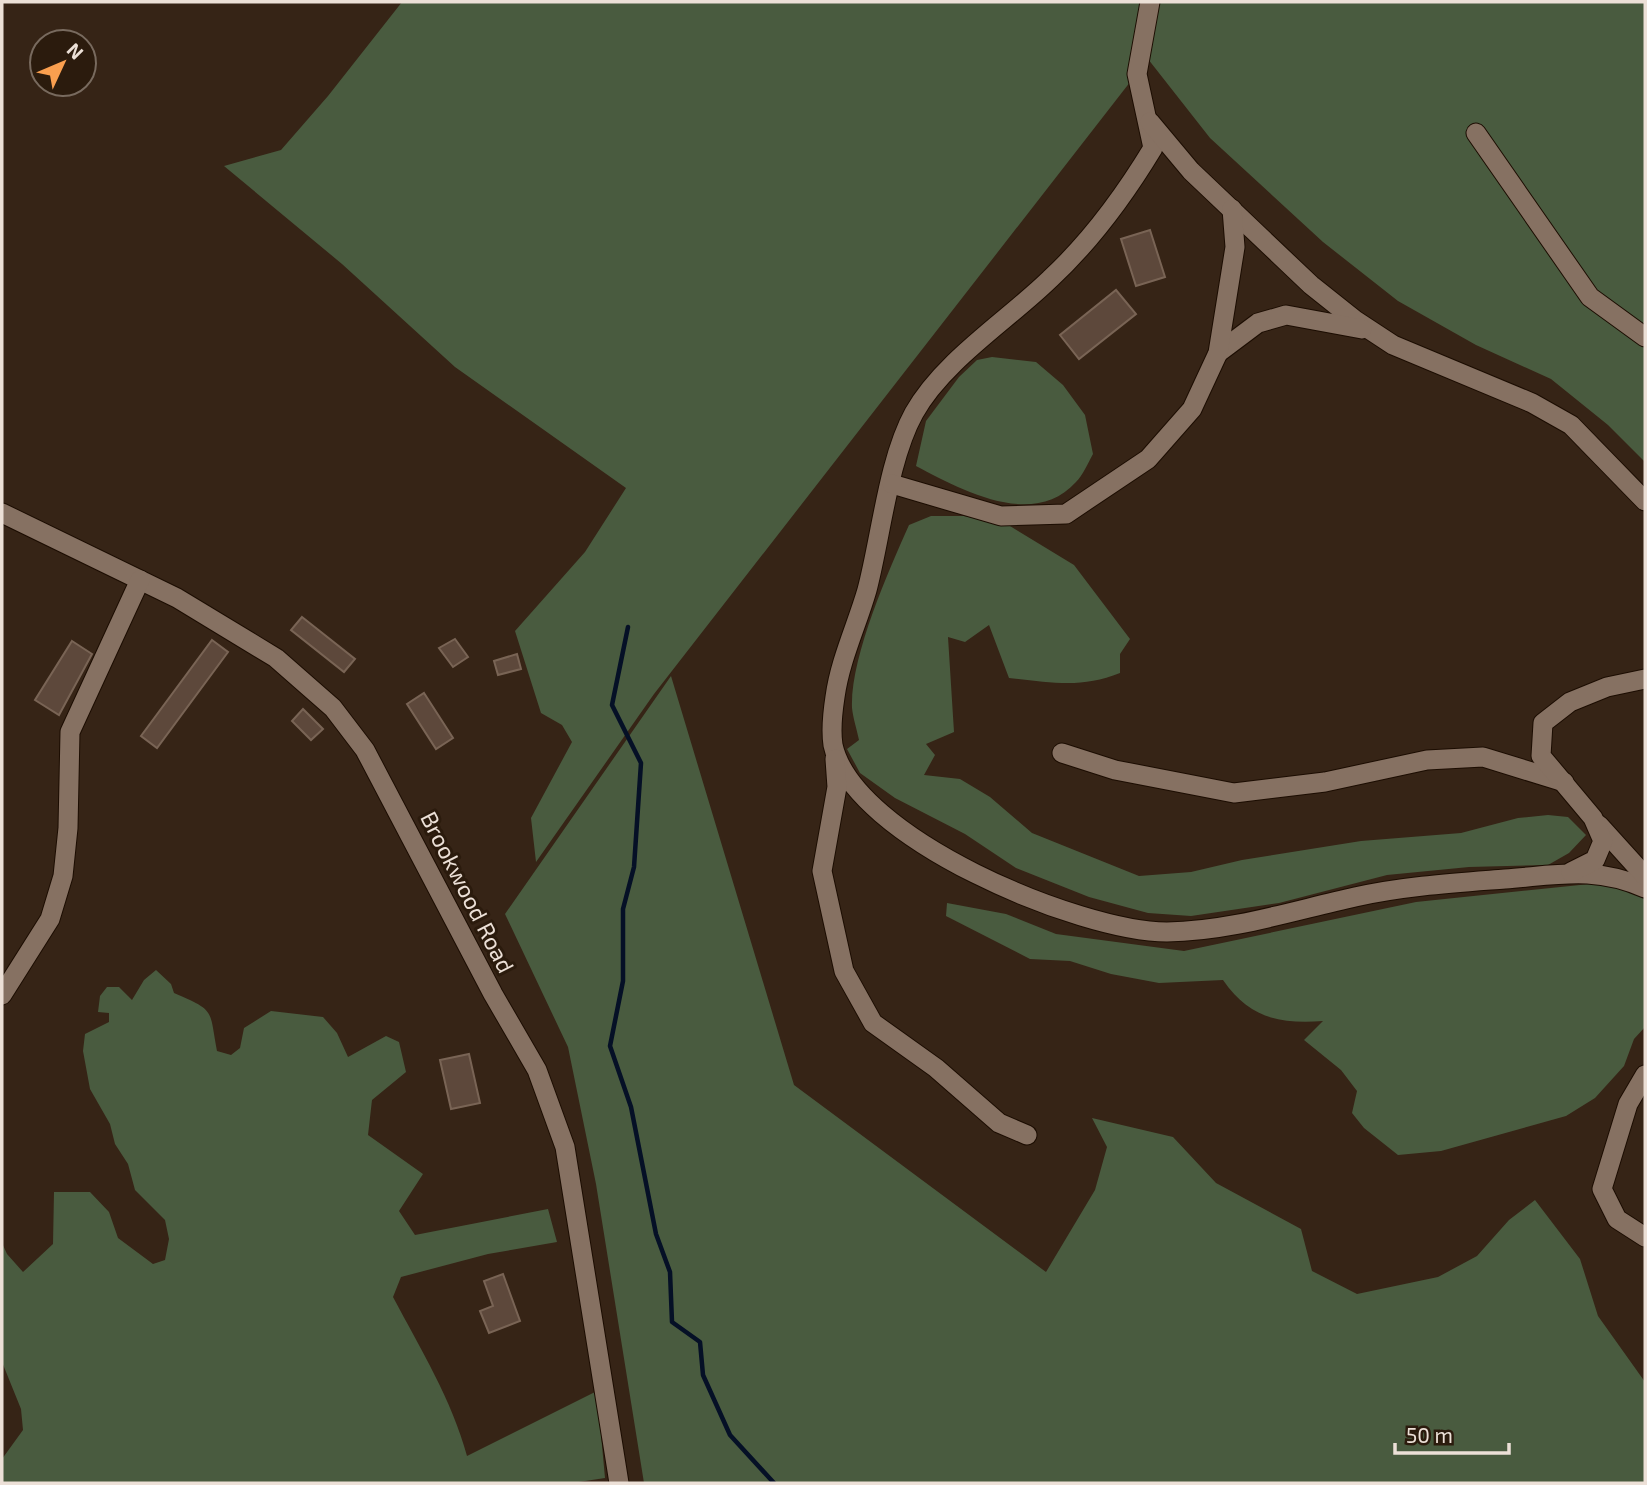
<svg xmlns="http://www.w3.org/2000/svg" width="1647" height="1485" viewBox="0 0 1647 1485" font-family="'Exo 2',sans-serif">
	<rect width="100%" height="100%" fill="#362416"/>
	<g fill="#495b3f">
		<polygon points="402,2 1645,2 1645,462 1608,425 1551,379 1476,345 1398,301 1323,242 1210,138 1148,59 654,694 536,862 531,818 572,742 562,725 541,713 515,631 585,552 626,488 455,367 342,264 224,166 281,150 328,96"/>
		<path d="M 992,357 L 1036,362 L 1063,385 L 1085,415 L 1093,454 C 1088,463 1083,475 1076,482 C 1033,530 960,489 916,466 L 926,421 L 959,377 L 977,360 Z"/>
		<path d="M 931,516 L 964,516 L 1010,526 L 1074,565 L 1130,639 L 1120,654 L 1120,673 C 1081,689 1050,682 1009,678 L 989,625 L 965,642 L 948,637 L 954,732 L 926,744 L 935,755 L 924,775 L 960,779 L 990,797 L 1032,833 L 1139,876 L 1191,872 L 1242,860 L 1361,841 L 1461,833 L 1518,818 L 1548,815 L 1568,817 L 1586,835 L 1569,853 L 1548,865 L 1469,867 L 1387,875 L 1279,903 L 1191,916 L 1148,913 L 1089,897 L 1016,868 L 965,834 L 895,798 L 860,773 L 847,749 L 859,740 C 857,730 853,718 852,708 C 850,658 888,572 909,525 Z"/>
		<polygon points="671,676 794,1085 1046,1272 1095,1190 1107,1147 1092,1118 1173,1137 1216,1183 1301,1229 1312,1271 1357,1294 1438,1277 1477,1256 1509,1220 1535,1200 1580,1259 1598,1316 1645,1382 1645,1483 644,1483 596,1184 568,1047 505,914"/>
		<path d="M 1609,882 L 1645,899 L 1645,1027 L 1634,1039 L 1624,1066 L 1595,1098 L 1566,1116 L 1441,1151 L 1398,1155 L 1364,1128 L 1352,1113 L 1357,1091 L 1341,1070 L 1304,1040 L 1323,1021 C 1279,1024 1249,1018 1223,980 L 1159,983 L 1111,974 L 1070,961 L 1030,959 L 946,916 L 947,903 L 1006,914 L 1056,934 L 1184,951 L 1416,902 Z"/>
		<path d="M 156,970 L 171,984 L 174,993 C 216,1011 209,1009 217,1051 L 231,1055 L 240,1048 L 244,1028 L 271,1011 L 323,1017 L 337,1033 L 348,1057 L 386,1036 L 399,1042 L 406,1072 L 372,1100 L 368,1135 L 423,1174 L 399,1211 L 415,1235 L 548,1209 L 557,1242 L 488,1254 L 401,1277 L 393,1297 C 420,1348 452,1400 467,1456 L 597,1391 L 605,1478 L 572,1483 L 2,1483 L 2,1459 L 23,1430 L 21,1409 L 2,1362 L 2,1243 L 7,1254 L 23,1272 L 53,1244 L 54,1192 L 90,1192 L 109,1212 L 118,1238 L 153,1264 L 165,1260 L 169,1239 L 165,1220 L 135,1190 L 128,1164 L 115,1144 L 110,1124 L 90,1089 L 83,1051 L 85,1034 L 109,1022 L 109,1013 L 98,1012 L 100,996 L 107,987 L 119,987 L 132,1000 L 144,980 Z"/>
	</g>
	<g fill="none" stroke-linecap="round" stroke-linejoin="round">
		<polyline stroke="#051026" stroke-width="4.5" points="628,627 612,705 641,763 634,867 623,909 623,981 610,1046 631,1107 656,1234 670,1272 672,1322 700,1342 703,1375 730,1435 774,1483"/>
	</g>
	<g fill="#5d483b" stroke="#796455" stroke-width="2">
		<polygon points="1150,230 1165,277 1136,286 1121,239"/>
		<polygon points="1116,290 1136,314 1079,359 1060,335"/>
		<polygon points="302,617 355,659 344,672 291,630"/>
		<polygon points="455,639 468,657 453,667 439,648"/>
		<polygon points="212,640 228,652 157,748 141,736"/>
		<polygon points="72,641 92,654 59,715 35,700"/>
		<polygon points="517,654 521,669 498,675 494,661"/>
		<polygon points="424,693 453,738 436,749 407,704"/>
		<polygon points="303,709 323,729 311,740 292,721"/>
		<polygon points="469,1054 480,1103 451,1109 440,1060"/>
		<polygon points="503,1274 520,1321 489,1333 480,1311 493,1306 484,1281"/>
	</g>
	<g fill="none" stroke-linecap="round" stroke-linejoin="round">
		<defs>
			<g id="minor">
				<path d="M 1150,2 L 1137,74 L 1153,148 C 1124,196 1091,241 1050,279 C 1008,320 943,361 914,413 C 888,460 881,537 867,590 C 857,625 840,660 835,697 C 833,710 831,732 833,745 C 853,838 1080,932 1167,932 C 1231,931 1292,911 1355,897 C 1405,886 1454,883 1505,879 C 1559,875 1594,866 1645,888"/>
				<polyline points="1150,122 1191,171 1311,285 1355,320 1393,345 1532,403 1571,425 1645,501"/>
				<polyline points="1476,133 1590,297 1645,337"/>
				<polyline points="1218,353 1258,323 1286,315 1362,329"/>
				<polyline points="892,484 1001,516 1066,514 1148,459 1192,409 1218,353 1235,247 1232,209"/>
				<polyline points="2,513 177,598 276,658 333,708 365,750 493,994 537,1070 565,1147 619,1483"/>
				<polyline points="1062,753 1115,770 1234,793 1325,782 1427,760 1483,757 1564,782"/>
				<polyline points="835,759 837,787 822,871 844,971 873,1023 936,1068 999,1123 1027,1135"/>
				<polyline points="1599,825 1645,876"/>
				<polyline points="1571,872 1595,860 1603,841 1593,818 1541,756 1543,723 1570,702 1607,687 1645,679"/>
				<polyline points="2,995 50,919 63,876 68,828 70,732 140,580"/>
				<polyline points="1645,1075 1628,1104 1602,1189 1617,1219 1645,1237"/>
			</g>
		</defs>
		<use href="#minor" stroke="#1c0d02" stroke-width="21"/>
		<use href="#minor" stroke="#867162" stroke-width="19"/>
	</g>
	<g text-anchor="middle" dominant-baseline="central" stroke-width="6" stroke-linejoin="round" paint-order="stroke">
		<g font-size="23" fill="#ece0d7" stroke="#2b1b0d">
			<text transform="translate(468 892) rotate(63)">Brookwood Road</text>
		</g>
	</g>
	<rect width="1647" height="1485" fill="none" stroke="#ece0d7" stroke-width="7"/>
	<g transform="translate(63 63) rotate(46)"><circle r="33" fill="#2b1b0d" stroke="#786a5e" stroke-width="2"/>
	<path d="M0-5L12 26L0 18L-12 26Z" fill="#fa9f4f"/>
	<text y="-10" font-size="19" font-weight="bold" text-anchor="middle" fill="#ece0d7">N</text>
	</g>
	<path d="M1395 1443v10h114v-10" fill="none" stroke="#ece0d7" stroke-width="3.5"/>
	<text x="1406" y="1443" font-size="21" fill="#ece0d7" stroke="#2b1b0d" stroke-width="5" paint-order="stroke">50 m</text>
</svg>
